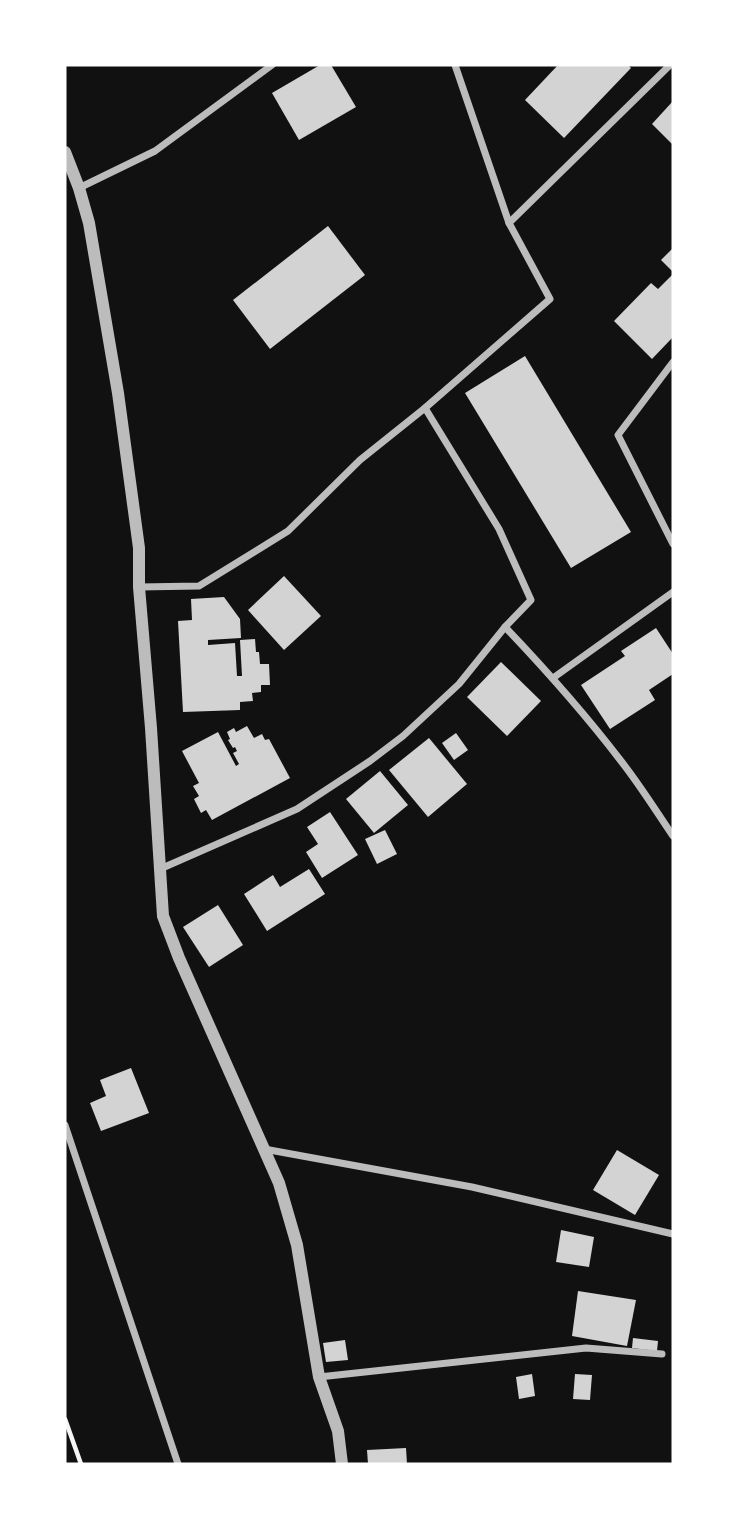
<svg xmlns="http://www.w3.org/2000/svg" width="738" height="1529" viewBox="0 0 738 1529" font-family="Lora,serif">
	<rect width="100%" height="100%" fill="#111"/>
	<g fill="#d3d3d3">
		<polygon points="320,65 331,65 356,107 299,140 272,93"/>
		<polygon points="558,65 628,65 631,68 564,138 525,100"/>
		<polygon points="673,101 673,145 652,124"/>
		<polygon points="328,226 365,275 270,349 233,300"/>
		<polygon points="673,248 673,272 661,260"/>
		<polygon points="673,274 673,337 652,359 614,321 651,283 658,289"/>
		<polygon points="525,356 631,532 571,568 465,393"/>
		<polygon points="284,576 321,616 284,650 248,610"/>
		<polygon points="224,597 240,619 241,638 208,640 208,645 235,643 237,676 242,676 240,640 255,639 256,652 259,652 260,664 269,664 270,685 261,685 261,692 252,693 253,701 240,702 240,710 183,712 178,621 192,620 191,599"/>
		<polygon points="656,628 673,654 673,674 649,690 655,700 610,729 581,685 625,656 621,651"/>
		<polygon points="501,662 541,701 507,736 467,697"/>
		<polygon points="247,726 254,738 262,734 265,740 269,739 290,778 212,820 206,810 201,813 194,799 199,796 193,786 199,783 182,751 218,732 236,766 239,764 233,753 237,751 235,747 233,748 228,740 230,739 227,732 234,728 236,732"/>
		<polygon points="456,733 468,750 454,760 442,743"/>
		<polygon points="429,738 467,784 428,817 389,770"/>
		<polygon points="380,771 408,805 374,833 346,799"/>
		<polygon points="330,812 358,855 322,878 306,852 318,844 307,827"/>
		<polygon points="385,830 397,854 377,864 365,839"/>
		<polygon points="309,869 325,894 267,931 244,894 273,875 280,887"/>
		<polygon points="218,905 243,945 209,967 183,927"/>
		<polygon points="131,1068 149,1113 101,1131 90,1103 106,1096 100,1080"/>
		<polygon points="617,1150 659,1175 635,1215 593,1190"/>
		<polygon points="561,1230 594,1237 589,1267 556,1262"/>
		<polygon points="578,1291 636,1300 627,1346 572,1336"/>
		<polygon points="633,1338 658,1341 657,1351 632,1348"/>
		<polygon points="345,1340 348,1360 326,1362 323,1343"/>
		<polygon points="532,1374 535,1396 519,1399 516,1377"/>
		<polygon points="575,1374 592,1375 590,1400 573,1399"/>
		<polygon points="406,1448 407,1464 368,1464 367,1450"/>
	</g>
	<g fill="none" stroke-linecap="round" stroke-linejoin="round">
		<polyline stroke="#f5f5f5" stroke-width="4.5" points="65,1419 81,1464"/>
		<g stroke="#bcbcbc" stroke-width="7">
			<polyline points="455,65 509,223"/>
			<polyline points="79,188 155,151 272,65"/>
			<polyline points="673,362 618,435 673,544"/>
			<polyline points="139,587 199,586 288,531 360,460 425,408 550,299 509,223 670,65"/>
			<path d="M 505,627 C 546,670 585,714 621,761 C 640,785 656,811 673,836"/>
			<polyline points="553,678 673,592"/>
			<polyline points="160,869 297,809 370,761 403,736 459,684 505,627 531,600 499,529 425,408"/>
			<polyline points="65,1125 178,1464"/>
			<polyline points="264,1149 472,1187 673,1234"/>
			<polyline points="319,1377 586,1348 662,1354"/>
		</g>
		<polyline stroke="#bcbcbc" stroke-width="12" points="65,152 79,188 89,223 118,393 139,548 139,587 151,728 163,916 179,958 279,1183 297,1245 319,1377 338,1431 342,1464"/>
	</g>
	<rect width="738" height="1529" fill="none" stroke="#ffffff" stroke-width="133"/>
</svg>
